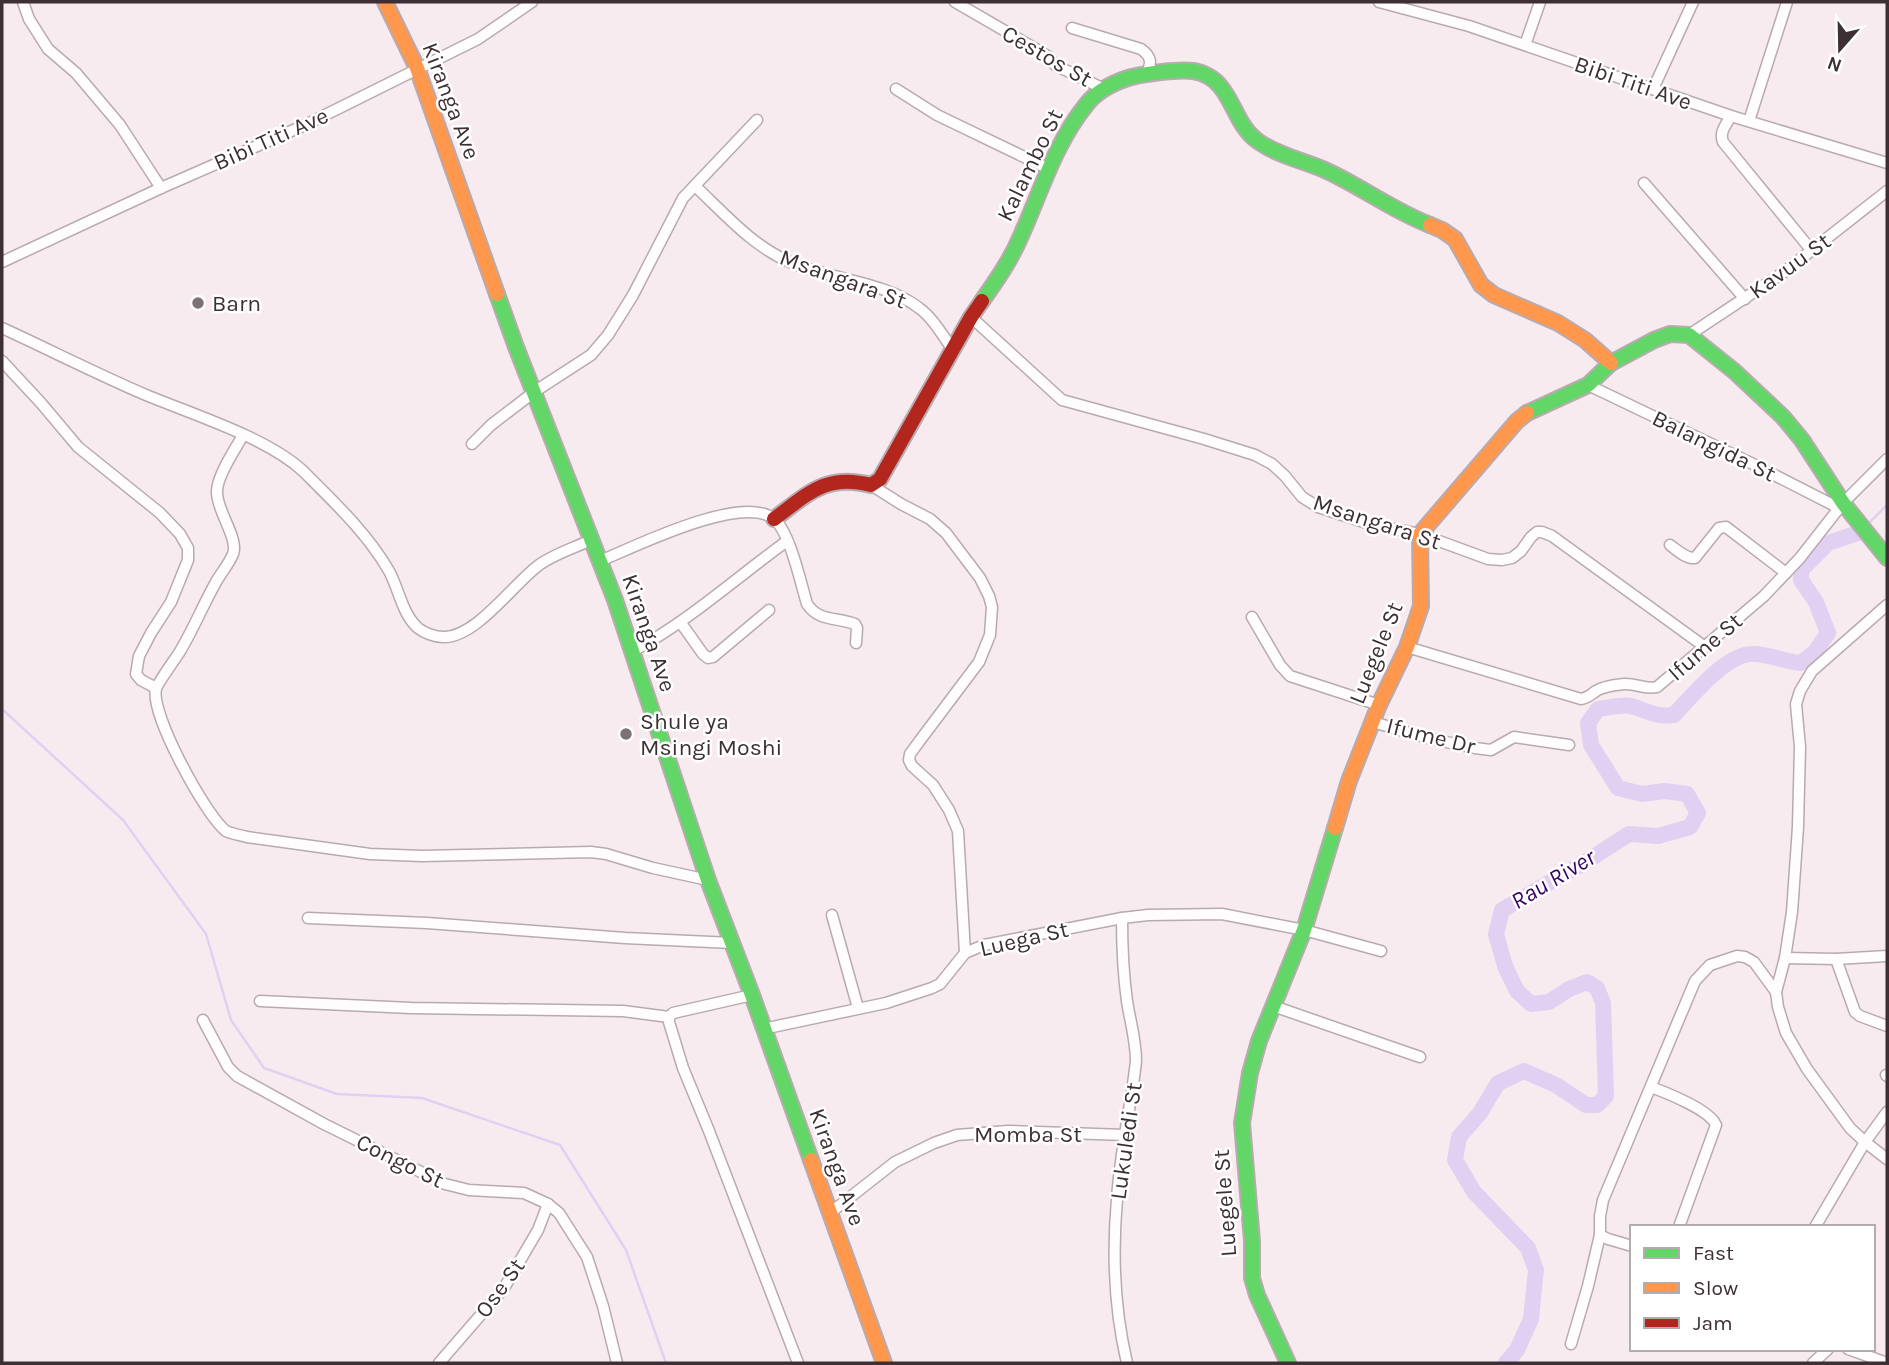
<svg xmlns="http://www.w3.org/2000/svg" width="1889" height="1365" viewBox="0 0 1889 1365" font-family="Karla,sans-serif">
	<rect width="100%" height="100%" fill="#f8ebef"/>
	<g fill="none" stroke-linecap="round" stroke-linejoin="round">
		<g stroke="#e2d0f3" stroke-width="2.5">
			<polyline points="1868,524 1887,505"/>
			<polyline points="2,709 123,820 206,934 231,1020 264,1068 337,1094 422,1098 560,1145 626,1250 666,1363"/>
		</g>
		<path stroke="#e2d0f3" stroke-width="16" d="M 1506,1363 L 1517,1350 L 1531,1319 L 1536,1270 L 1528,1248 L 1474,1192 L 1455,1160 L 1459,1137 L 1480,1113 L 1498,1083 L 1524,1071 L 1556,1085 L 1586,1105 L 1597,1105 L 1606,1096 L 1603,1003 L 1597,988 L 1587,982 L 1569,989 L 1549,1002 L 1531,1004 L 1517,991 L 1505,966 L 1496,934 L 1502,910 L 1587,861 L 1629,834 L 1658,836 L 1690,827 L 1698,813 L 1687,794 L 1665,791 L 1642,794 L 1618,788 L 1591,745 L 1588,723 L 1598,709 C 1608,708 1621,704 1631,706 C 1649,711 1653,717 1674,715 C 1691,697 1726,654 1752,654 C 1766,653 1785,662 1801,663 L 1815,652 L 1828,633 L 1816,602 L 1801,580 L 1801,570 L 1828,543 L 1858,533"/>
		<defs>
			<g id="street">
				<polyline points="23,2 29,19 48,49 76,73 120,125 161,188"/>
				<polyline points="955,2 1036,49 1049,57 1055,65 1104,89"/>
				<polyline points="1379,2 1469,26 1731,116 1887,163"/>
				<path d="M 1072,28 L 1141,49 C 1152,57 1152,63 1146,75"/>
				<polyline points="1525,45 1540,2"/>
				<polyline points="896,89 937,115 1049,169"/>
				<polyline points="1653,89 1693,2"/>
				<path d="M 1731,116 C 1726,125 1719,132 1723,142 L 1812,251"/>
				<polyline points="1749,121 1787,2"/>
				<polyline points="1644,183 1745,299"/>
				<path d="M 695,186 C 725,214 753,247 792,263 C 830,279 886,282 919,308 C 933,318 943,336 953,350"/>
				<polyline points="2,262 161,188 305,125 478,39 532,2"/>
				<polyline points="971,317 1062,400 1204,439 1255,455 1272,464 1285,476 1302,497 1318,507 1373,525 1420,534 1488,559 1502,560 1512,558 1521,551 1531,537 1537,532 1542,532 1552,536 1705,647"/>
				<path d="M 2,328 C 50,350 97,374 146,395 C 192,414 268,438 303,471 C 334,502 367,533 389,571 C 399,589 402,614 418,628 C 424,633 435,637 443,637 C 476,638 513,584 539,565 C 554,554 574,548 591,540"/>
				<polyline points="1689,335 1784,272 1887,191"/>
				<polyline points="2,361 41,403 78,447 160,513 180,534 188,548 188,560 171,602 151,633 139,656 136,674 141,680 156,688"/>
				<polyline points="1588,385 1751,463 1839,508"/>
				<path d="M 243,435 C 235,450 216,477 217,493 C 217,511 239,539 233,554 C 229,564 221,573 216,582 C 203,605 193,630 179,653 C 175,659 157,684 156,689 C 150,714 206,816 226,831 C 232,834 240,835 247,837 L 370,854 L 422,856 L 591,852 L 606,854 L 653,868 L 708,880"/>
				<polyline points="472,444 491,425 534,392 591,355 608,335 633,295 683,198 757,120"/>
				<polyline points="871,485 901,504 930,519 946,533 980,578 989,596 992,607 990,635 979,662 921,739 910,754 909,760 912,766 933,785 949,810 958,831 965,953"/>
				<path d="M 1670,545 C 1677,550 1686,559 1695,558 L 1719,528 L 1726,527 L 1786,573"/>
				<path d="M 600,561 C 634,547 742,493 774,519 C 790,532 801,584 807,604 C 819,622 837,617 855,624 L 857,628 L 856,643"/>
				<polyline points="1887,605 1812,671 1800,691 1796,704 1800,747 1798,827 1792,912 1785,958 1776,992 1778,1007 1786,1033 1807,1069 1850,1128 1865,1142 1887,1159"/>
				<polyline points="1252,617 1280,665 1290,676 1379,705"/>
				<polyline points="681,623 703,654 708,658 713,657 769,610"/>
				<path d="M 1407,647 L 1581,699 C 1588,698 1590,695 1596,691 C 1603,686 1615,685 1624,684 C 1636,683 1645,690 1657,687 L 1764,596 L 1800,558 L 1843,503 L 1887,459"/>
				<path d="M 633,651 C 689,621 736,578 787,541"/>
				<polyline points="1373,722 1427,738 1475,748 1491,750 1514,737 1569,745"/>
				<polyline points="832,915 858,1008"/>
				<polyline points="308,918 427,923 625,938 732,943"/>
				<path d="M 1122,918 C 1122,946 1123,973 1127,1001 C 1130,1021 1136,1040 1136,1061 C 1131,1107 1120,1152 1117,1199 C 1112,1255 1114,1308 1127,1363"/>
				<polyline points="1785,958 1836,959 1887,956"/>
				<polyline points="1836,959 1855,1012 1860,1016 1887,1026"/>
				<polyline points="752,995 673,1013 669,1017 669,1022 683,1068 709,1131 798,1363"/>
				<polyline points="260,1001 411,1008 623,1011 669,1017"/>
				<polyline points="1273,1006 1420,1057"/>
				<polyline points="203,1020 228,1067 237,1076 324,1124 445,1184 469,1190 524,1193 548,1204 559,1213 587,1257 603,1306 617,1363"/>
				<polyline points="763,1029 886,1003 932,988 940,984 965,953 984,945 1122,918 1148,915 1222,914 1304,930 1381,951"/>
				<polyline points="1886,1075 1887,1076"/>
				<path d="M 1651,1087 C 1667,1093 1710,1110 1716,1125 L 1679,1227"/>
				<polyline points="830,1213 895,1162 934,1143 957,1135 1008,1131 1125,1135"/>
				<polyline points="1815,1227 1865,1142 1887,1112"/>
				<polyline points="1632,1246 1608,1239 1600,1235 1600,1216 1603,1200 1695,981 1710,965 1737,956 1745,957 1754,962 1776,992"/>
				<polyline points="1571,1344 1588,1286 1600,1235"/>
				<polyline points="1848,1349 1887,1363"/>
				<polyline points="439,1363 504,1288 538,1230 548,1204"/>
				<polyline points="1813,1363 1828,1349"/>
			</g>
			<g id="fast">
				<polyline points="497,294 516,347 615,600 708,880 752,995 811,1160"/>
				<path d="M 982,301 C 996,281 1010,261 1020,238 C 1040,194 1055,143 1086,105 C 1095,93 1111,84 1125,79 C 1139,74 1178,69 1193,71 C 1202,72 1214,78 1220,86 C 1235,104 1239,129 1259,142 C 1279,156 1305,161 1327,171 C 1362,187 1393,211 1430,225"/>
				<polyline points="1527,413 1588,385 1611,363 1654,340 1670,334 1689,335 1734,371 1783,417 1802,440 1843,503 1887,558"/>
				<polyline points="1288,1363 1257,1295 1252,1278 1252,1241 1242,1123 1250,1073 1259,1041 1304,930 1335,828"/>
			</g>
			<g id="slow">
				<polyline points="385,2 417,68 497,294"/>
				<polyline points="1430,225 1442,230 1455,239 1481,285 1494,295 1558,323 1585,340 1611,363"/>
				<polyline points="1335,828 1349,781 1379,705 1407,647 1421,606 1420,534 1517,421 1527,413"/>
				<polyline points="811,1160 884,1363"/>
			</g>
			<path id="jam" d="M 774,519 C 808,494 826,473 871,485 L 880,479 L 971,317 L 982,301"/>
		</defs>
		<use href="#street" stroke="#b7abaf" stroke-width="13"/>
		<use href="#fast" stroke="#b7abaf" stroke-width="18"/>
		<use href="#slow" stroke="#b7abaf" stroke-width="18"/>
		<use href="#jam" stroke="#b7abaf" stroke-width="18"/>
		<use href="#street" stroke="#fefcfd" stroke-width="10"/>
		<use href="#fast" stroke="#63d668" stroke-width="14"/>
		<use href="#slow" stroke="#ff974d" stroke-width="14"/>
		<use href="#jam" stroke="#b3261e" stroke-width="14"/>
	</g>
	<g fill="#7e7175" stroke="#fff" stroke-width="2.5">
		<circle cx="198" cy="303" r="7"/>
		<circle cx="626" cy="734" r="7"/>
	</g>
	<g text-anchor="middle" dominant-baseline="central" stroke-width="5" stroke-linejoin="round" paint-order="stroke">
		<g font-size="23" fill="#3d2f33" stroke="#fff">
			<text transform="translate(1047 56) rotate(30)">Cestos St</text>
			<text transform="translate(1633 83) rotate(19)">Bibi Titi Ave</text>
			<text transform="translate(451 101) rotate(69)">Kiranga Ave</text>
			<text transform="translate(271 139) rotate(-24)">Bibi Titi Ave</text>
			<text transform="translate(1030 165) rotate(-64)">Kalambo St</text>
			<text transform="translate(1790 266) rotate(-36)">Kavuu St</text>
			<text transform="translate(843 279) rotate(20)">Msangara St</text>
			<text transform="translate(1714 446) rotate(26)">Balangida St</text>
			<text transform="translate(1377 522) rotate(18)">Msangara St</text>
			<text transform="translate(649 633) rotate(71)">Kiranga Ave</text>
			<text transform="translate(1705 647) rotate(-41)">Ifume St</text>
			<text transform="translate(1376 653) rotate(-68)">Luegele St</text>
			<text transform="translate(1431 736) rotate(14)">Ifume Dr</text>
			<text transform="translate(1024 939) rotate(-13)">Luega St</text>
			<text x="1028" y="1134">Momba St</text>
			<text transform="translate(1126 1141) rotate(-82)">Lukuledi St</text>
			<text transform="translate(400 1161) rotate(26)">Congo St</text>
			<text transform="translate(837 1167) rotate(70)">Kiranga Ave</text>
			<text transform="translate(1225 1203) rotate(-94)">Luegele St</text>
			<text transform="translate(500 1288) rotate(-54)">Ose St</text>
		</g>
		<g font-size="23" fill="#3d2f33" stroke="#fff" text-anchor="start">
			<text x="212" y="303">Barn</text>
			<text x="640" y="721">Shule ya<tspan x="640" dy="26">Msingi Moshi</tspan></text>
		</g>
		<g font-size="24" font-style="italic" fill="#390162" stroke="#fff">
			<text transform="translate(1553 879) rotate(-31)">Rau River</text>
		</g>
	</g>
	<rect width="1889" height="1365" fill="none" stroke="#3d2f33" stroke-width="7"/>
	<rect x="1630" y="1225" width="245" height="126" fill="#ffffff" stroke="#b1acad" stroke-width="2"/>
	<rect x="1644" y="1248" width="35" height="10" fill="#63d668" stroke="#b1acad" stroke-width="2"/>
	<text x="1693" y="1260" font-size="21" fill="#3d2f33">Fast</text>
	<rect x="1644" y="1283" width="35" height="10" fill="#ff974d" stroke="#b1acad" stroke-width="2"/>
	<text x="1693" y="1295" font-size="21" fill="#3d2f33">Slow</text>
	<rect x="1644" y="1318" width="35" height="10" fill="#b3261e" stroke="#b1acad" stroke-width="2"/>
	<text x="1693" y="1330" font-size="21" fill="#3d2f33">Jam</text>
	<g transform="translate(1840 49) rotate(200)" stroke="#ffffff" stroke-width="5" paint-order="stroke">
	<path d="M0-5L12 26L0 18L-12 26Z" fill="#3d2f33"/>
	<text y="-10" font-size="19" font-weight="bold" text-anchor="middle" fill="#3d2f33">N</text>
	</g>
</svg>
